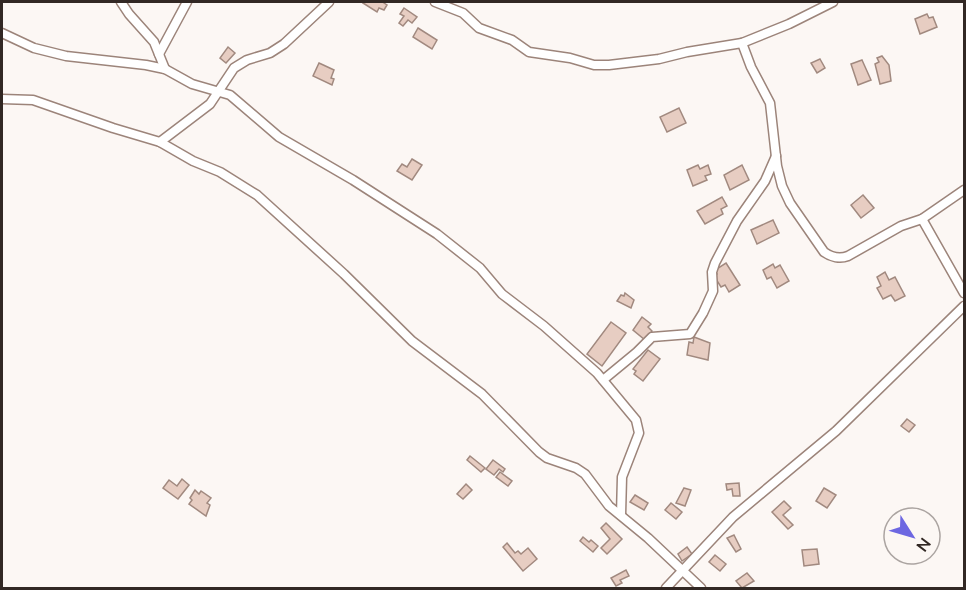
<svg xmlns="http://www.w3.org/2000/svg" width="966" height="590" viewBox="0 0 966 590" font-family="Mulish,sans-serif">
	<rect width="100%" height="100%" fill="#fcf7f4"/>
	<g fill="#e7cdc2" stroke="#a1897f" stroke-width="1.5">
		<polygon points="364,2 385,2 384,3 387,5 384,10 379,8 377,12 363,3"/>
		<polygon points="404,8 417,17 412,23 408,20 403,26 399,23 404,16 400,14"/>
		<polygon points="927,14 929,18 933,17 937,27 920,34 915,19"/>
		<polygon points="418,28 437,40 432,49 413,37"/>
		<polygon points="228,47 235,53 226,63 220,58"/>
		<polygon points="882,56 889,65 891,81 880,84 875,64 879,62 877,58"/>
		<polygon points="820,59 825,68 817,73 811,63"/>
		<polygon points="862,60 871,80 858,85 851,64"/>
		<polygon points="319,63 334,70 331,78 334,79 332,85 313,76"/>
		<polygon points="679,108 686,123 667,132 660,117"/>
		<polygon points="412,159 422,165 412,180 397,171 402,164 407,167"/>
		<polygon points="698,165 700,169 708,165 711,174 705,176 707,180 693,186 687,170"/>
		<polygon points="742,165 749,180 730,190 724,175"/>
		<polygon points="863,195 874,208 861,218 851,205"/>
		<polygon points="722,197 727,206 721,209 723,214 705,224 697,211"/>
		<polygon points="773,220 779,233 757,244 751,230"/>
		<polygon points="726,263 740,285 729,292 725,285 721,287 714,276 717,274 715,270"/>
		<polygon points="773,264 775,268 780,265 789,281 777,288 771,277 767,279 763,270"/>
		<polygon points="885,272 889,280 895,277 905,296 895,301 891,295 883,299 877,288 881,286 877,277"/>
		<polygon points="625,293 634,300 631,308 617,301 621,295 624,296"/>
		<polygon points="642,317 651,324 648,327 652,331 645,340 633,330"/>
		<polygon points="611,322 626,333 602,366 587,354"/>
		<polygon points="694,337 710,343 708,360 687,355 689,342 693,343"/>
		<polygon points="648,350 660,359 643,381 634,374 636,371 633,369"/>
		<polygon points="907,419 915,425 909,432 901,426"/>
		<polygon points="470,456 485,468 481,472 467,460"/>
		<polygon points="493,460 505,469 503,472 499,469 494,475 486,469"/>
		<polygon points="500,472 512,481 508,486 496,477"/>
		<polygon points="182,479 189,485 178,499 163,488 169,480 177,486"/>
		<polygon points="739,483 740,496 733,496 732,489 727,490 726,484"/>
		<polygon points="466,484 472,490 463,499 457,494"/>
		<polygon points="684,488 691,490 685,506 676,503"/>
		<polygon points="824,488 836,495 827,508 816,501"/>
		<polygon points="195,490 199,494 201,491 211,498 207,503 210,505 206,516 189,504 192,500 190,498"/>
		<polygon points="635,495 648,503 644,510 630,502"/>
		<polygon points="784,501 791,508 783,515 793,525 788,529 772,512"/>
		<polygon points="671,503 682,512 676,519 665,510"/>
		<polygon points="606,523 622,539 607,554 601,548 610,539 601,528"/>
		<polygon points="734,535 741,549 736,552 727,538"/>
		<polygon points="583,537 589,542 591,540 598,546 593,552 580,541"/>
		<polygon points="507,543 515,553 518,551 521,554 528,548 537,559 523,571 503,547"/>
		<polygon points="687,547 692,554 682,561 678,554"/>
		<polygon points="817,549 819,564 804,566 802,550"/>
		<polygon points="715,555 726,564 720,571 709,562"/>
		<polygon points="626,570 629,576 620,580 622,583 616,586 611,578"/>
		<polygon points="747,573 754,581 742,588 736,581"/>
	</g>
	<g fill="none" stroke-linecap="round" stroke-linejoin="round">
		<defs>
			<g id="minor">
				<polyline points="121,2 129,14 154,42 165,69"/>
				<polyline points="435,2 463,13 479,28 512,40 529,52 570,58 594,65 609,65 659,59 687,52 742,43 789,24 833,2"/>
				<polyline points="2,33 34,48 66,56 146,65 165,69 192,84 230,95 279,137 353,180 437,234 480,268 502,294 544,326 597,373 636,420 639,433 622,477 621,515"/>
				<path d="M 742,43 L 751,67 L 770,103 L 777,166 L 782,186 L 790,203 L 824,252 C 831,257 840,259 848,256 L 901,226 L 922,219 L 964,190"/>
				<polyline points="159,54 187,2"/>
				<polyline points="2,99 33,100 113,128 160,142 193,161 220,172 257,195 344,274 412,341 482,394 539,452 547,458 576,468 585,474 609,506 648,538 701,588"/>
				<polyline points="160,142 210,104 234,68 247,60 270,53 284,44 329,2"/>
				<polyline points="922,219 964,293"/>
				<polyline points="603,380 637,352 652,337 690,334 703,313 713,291 712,272 715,263 737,221 765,181 776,156"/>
				<polyline points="666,588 733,517 836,431 964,306"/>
			</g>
		</defs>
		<use href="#minor" stroke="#9c847a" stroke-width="11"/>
		<use href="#minor" stroke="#fff" stroke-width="8"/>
	</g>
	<rect width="966" height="590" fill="none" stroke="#322824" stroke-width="6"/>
	<g transform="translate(912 536) rotate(127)"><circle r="28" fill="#fcf7f4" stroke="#aba4a1" stroke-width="1.5"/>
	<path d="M0-4.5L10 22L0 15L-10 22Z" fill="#6d67e1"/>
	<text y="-9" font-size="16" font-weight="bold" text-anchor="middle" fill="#322824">N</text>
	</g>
</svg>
